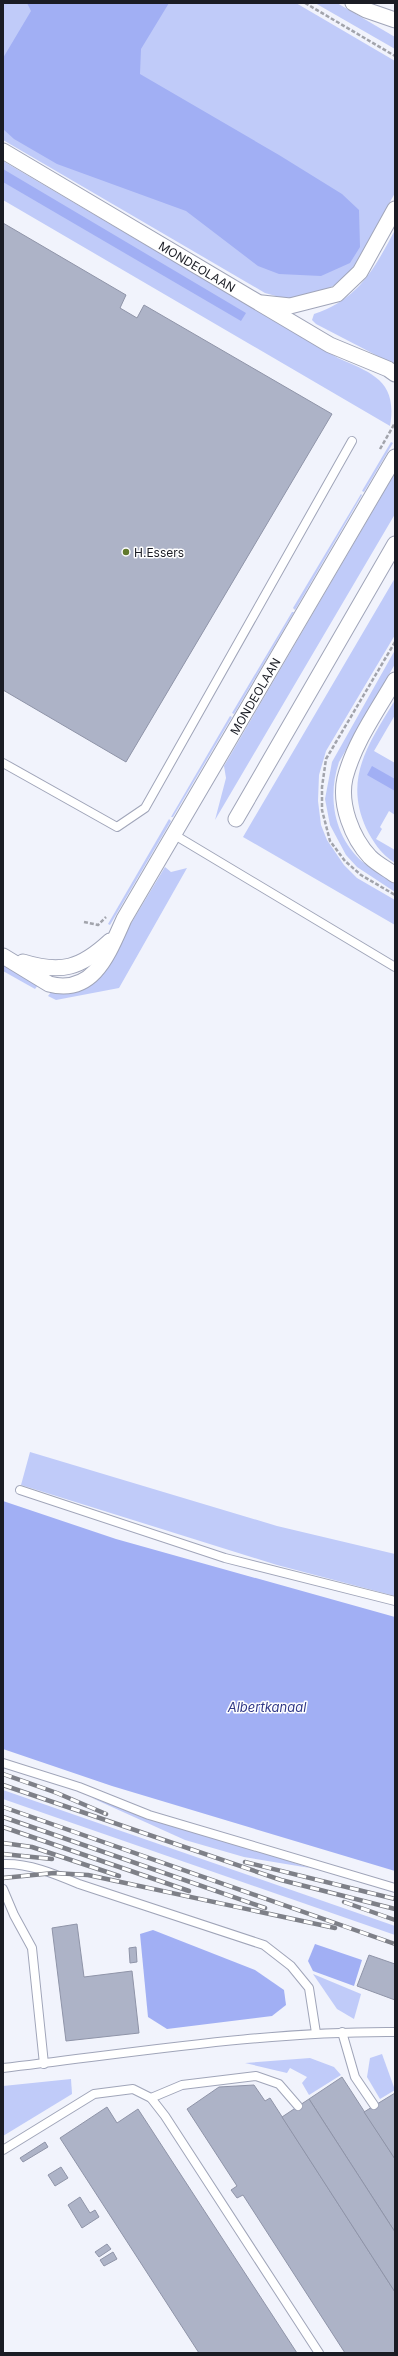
<svg xmlns="http://www.w3.org/2000/svg" width="398" height="2356" viewBox="0 0 398 2356" font-family="Inter,sans-serif">
	<rect width="100%" height="100%" fill="#f1f3fc"/>
	<g fill="#c0cbf9">
		<polygon points="3,3 296,3 395,61 395,193 352,270 337,284 318,293 290,300 265,293 3,140"/>
		<polygon points="315,3 337,3 395,37 395,49"/>
		<path d="M 3,161 L 338,358 C 372,373 398,381 390,426 L 3,200 Z"/>
		<path d="M 395,230 L 395,365 L 316,324 L 312,320 L 314,314 C 359,299 374,269 395,230 Z"/>
		<polygon points="391,442 393,443 364,492 362,491"/>
		<polygon points="395,473 395,514 215,820 226,778 224,766"/>
		<polygon points="361,494 362,495 295,610 293,608"/>
		<polygon points="395,578 395,635 326,751 319,775 318,801 321,825 327,840 344,865 357,878 395,900 395,925 243,837"/>
		<polygon points="292,612 294,612 234,714 232,713"/>
		<path d="M 395,650 L 395,664 L 339,762 C 327,797 334,838 364,863 C 373,871 385,876 395,882 L 395,892 L 357,867 L 346,855 L 330,825 L 325,799 L 332,762 Z"/>
		<path d="M 395,700 L 395,715 L 374,751 L 395,763 L 395,815 L 389,811 L 380,827 L 382,829 L 376,839 L 395,850 L 395,863 C 381,854 373,842 366,828 C 343,777 370,742 395,700 Z"/>
		<polygon points="230,716 232,717 173,817 171,817"/>
		<polygon points="169,819 171,821 110,925 108,924"/>
		<path d="M 165,867 L 171,872 L 187,868 L 119,988 L 56,1000 L 48,996 L 52,991 C 70,995 81,989 97,980 Z"/>
		<polygon points="3,964 38,985 35,989 3,971"/>
		<polygon points="30,1452 277,1526 395,1554 395,1596 277,1565 21,1485"/>
		<polygon points="3,1790 395,1926 395,1935 3,1799"/>
		<polygon points="92,1798 310,1868 244,1857 185,1840"/>
		<polygon points="313,1974 361,1994 354,2019 337,2009"/>
		<polygon points="382,2054 395,2090 380,2099 367,2077 370,2058"/>
		<polygon points="310,2058 334,2067 341,2075 309,2095 302,2083 307,2077 290,2068 287,2073 245,2063"/>
		<polygon points="71,2079 72,2094 3,2136 3,2086"/>
	</g>
	<g fill="#a1aff4">
		<polygon points="27,3 169,3 141,49 140,74 279,155 342,194 359,210 360,247 350,263 321,276 279,274 258,266 186,211 57,164 14,139 3,129 3,58 31,11"/>
		<polygon points="3,169 246,313 241,321 3,182"/>
		<polygon points="372,766 395,779 395,791 367,775"/>
		<polygon points="3,1501 116,1539 395,1617 395,1871 112,1786 3,1749"/>
		<polygon points="153,1930 255,1970 284,1990 286,2005 272,2016 167,2029 148,2017 140,1934"/>
		<polygon points="315,1944 362,1960 354,1986 313,1971 308,1961"/>
	</g>
	<g fill="#adb3c7" stroke="#8f94a8">
		<polygon points="3,223 126,295 120,308 137,318 144,305 332,414 126,762 3,690"/>
		<polygon points="77,1924 84,1977 132,1971 139,2033 66,2041 52,1928"/>
		<polygon points="136,1947 137,1962 130,1963 129,1948"/>
		<polygon points="369,1955 395,1964 395,2000 357,1986"/>
		<polygon points="342,2077 395,2159 395,2232 309,2099"/>
		<polygon points="254,2085 265,2101 270,2098 395,2292 395,2353 345,2353 243,2195 237,2198 231,2190 237,2186 187,2109 219,2087"/>
		<polygon points="395,2093 395,2159 364,2112"/>
		<polygon points="309,2099 395,2232 395,2292 282,2117"/>
		<polygon points="107,2107 117,2123 138,2109 297,2353 199,2353 60,2138"/>
		<polygon points="45,2142 48,2147 23,2162 20,2158"/>
		<polygon points="61,2167 68,2178 55,2186 48,2175"/>
		<polygon points="80,2197 90,2213 95,2210 99,2217 82,2228 68,2205"/>
		<polygon points="107,2244 111,2249 99,2257 95,2252"/>
		<polygon points="113,2252 117,2259 104,2266 100,2260"/>
	</g>
	<g fill="none" stroke-linecap="round" stroke-linejoin="round">
		<defs>
			<g id="service">
				<polyline points="3,763 117,827 145,808 352,441"/>
				<polyline points="173,834 395,967"/>
				<polyline points="20,1490 225,1558 395,1601"/>
				<polyline points="3,1763 79,1787 149,1815 395,1888"/>
				<path d="M 3,1864 C 29,1863 55,1874 79,1884 L 264,1945 L 291,1966 L 309,1988 L 316,2033"/>
				<polyline points="3,1889 14,1915 32,1948 44,2064"/>
				<polyline points="342,2032 355,2077 374,2105"/>
				<path d="M 3,2068 C 133,2053 264,2031 395,2032"/>
				<polyline points="151,2098 182,2085 256,2076 279,2084 298,2106"/>
				<polyline points="3,2150 94,2094 133,2089 151,2098 165,2116 319,2353"/>
			</g>
			<g id="minor">
				<polyline points="353,3 366,10 395,20"/>
				<path id="s1" d="M 3,151 L 330,345 L 388,369 L 395,374"/>
				<polyline points="262,303 290,306 337,294 360,272 395,209"/>
				<path d="M 395,680 C 377,711 354,743 345,778 C 339,804 352,838 370,857 C 377,864 387,869 395,875"/>
				<polyline points="236,819 395,544"/>
				<path id="s2" d="M 3,956 L 49,984 C 94,996 109,952 124,919 L 395,457"/>
				<path d="M 23,962 C 61,974 81,968 110,941"/>
			</g>
		</defs>
		<use href="#service" stroke="#a0a5b9" stroke-width="10"/>
		<use href="#minor" stroke="#a0a5b9" stroke-width="17"/>
		<g stroke="#a2a4ac" stroke-width="2.5" stroke-dasharray="4 2" stroke-linecap="butt">
			<polyline points="305,3 395,56"/>
			<polyline points="380,449 395,423"/>
			<polyline points="395,642 326,759 322,787 322,810 330,841 345,861 361,875 395,895"/>
			<polyline points="84,922 98,925 106,917"/>
		</g>
		<use href="#service" stroke="#fff" stroke-width="8"/>
		<use href="#minor" stroke="#fff" stroke-width="15"/>
		<defs>
			<g id="rail">
				<polyline points="3,1774 57,1793 106,1814"/>
				<polyline points="3,1785 281,1880 395,1909"/>
				<polyline points="3,1807 395,1944"/>
				<polyline points="3,1817 265,1908"/>
				<polyline points="3,1827 189,1891"/>
				<polyline points="3,1843 32,1847 119,1876"/>
				<polyline points="3,1854 52,1859"/>
				<polyline points="245,1862 395,1899"/>
				<polyline points="3,1878 54,1873 88,1875 335,1928"/>
				<polyline points="344,1902 395,1920"/>
			</g>
		</defs>
		<use href="#rail" stroke="#7e8088" stroke-width="4.5"/>
		<use href="#rail" stroke="#fff" stroke-width="3" stroke-dasharray="9" stroke-linecap="butt"/>
	</g>
	<circle fill="#61792c" stroke="#fff" stroke-width="1.5" cx="126" cy="552" r="4"/>
	<g text-anchor="middle" dominant-baseline="central" stroke-width="3" stroke-linejoin="round" paint-order="stroke">
		<g font-size="12" fill="#1a1c24" stroke="#fff">
			<text stroke="none"><textPath href="#s1" startOffset="226">MONDEOLAAN</textPath></text>
			<text stroke="none"><textPath href="#s2" startOffset="423">MONDEOLAAN</textPath></text>
		</g>
		<g font-size="12" fill="#1a1c24" stroke="#fff" text-anchor="start">
			<text x="134" y="552">H.Essers</text>
		</g>
		<g font-size="13" font-style="italic" fill="#313987" stroke="#fff">
			<text x="267" y="1707">Albertkanaal</text>
		</g>
	</g>
	<rect width="398" height="2356" fill="none" stroke="#1a1c24" stroke-width="8"/>
</svg>
